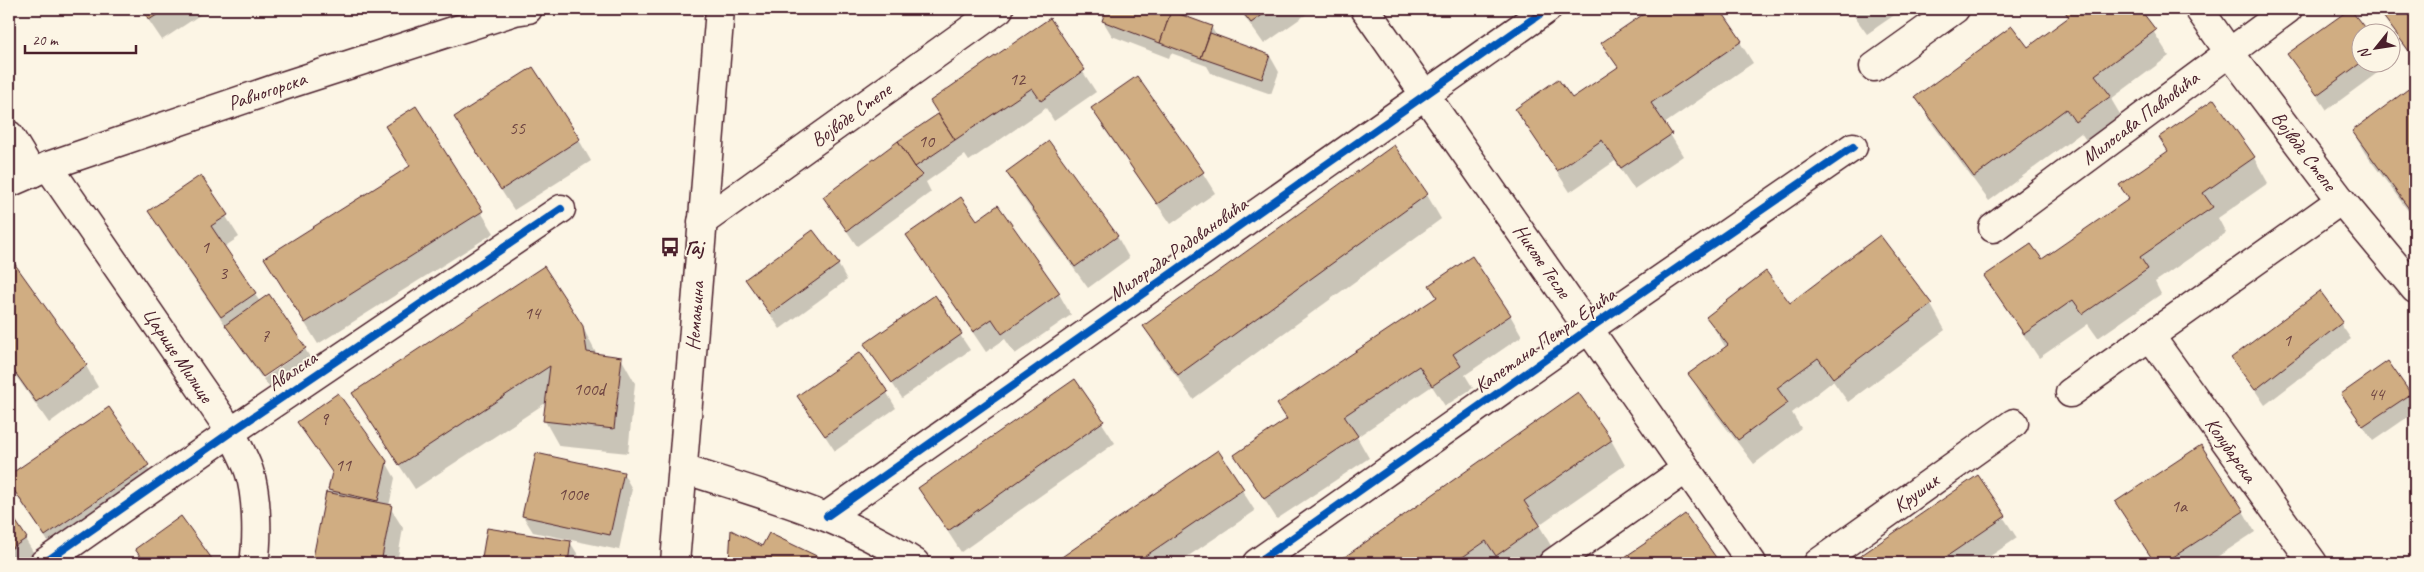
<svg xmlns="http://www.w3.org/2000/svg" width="2424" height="572" viewBox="0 0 2424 572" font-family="Caveat,sans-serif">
	<rect width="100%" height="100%" fill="#fcf5e5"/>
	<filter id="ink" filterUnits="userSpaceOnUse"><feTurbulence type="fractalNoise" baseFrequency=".02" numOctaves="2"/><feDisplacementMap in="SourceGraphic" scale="10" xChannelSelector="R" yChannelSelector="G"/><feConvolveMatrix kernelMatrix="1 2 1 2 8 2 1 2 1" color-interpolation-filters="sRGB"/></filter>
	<g filter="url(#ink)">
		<g fill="#0003">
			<polygon points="141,9 209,9 162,40"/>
			<polygon points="1107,9 1184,9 1186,12 1184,17 1211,27 1216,35 1270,56 1279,72 1271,94 1211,73 1207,66 1171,53 1169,58 1112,36 1103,21"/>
			<polygon points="1239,9 1310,9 1311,11 1264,44"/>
			<polygon points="1653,9 1719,9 1753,63 1664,124 1683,156 1634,189 1615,161 1570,192 1516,109 1571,100 1618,68 1603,43"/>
			<polygon points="1849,9 1903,9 1867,34"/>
			<polygon points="2063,9 2139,9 2169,56 2111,99 2124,121 2090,146 2081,133 1989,201 1931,122 1917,97 2027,49 2069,19"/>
			<polygon points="2387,9 2415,9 2415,61 2382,12"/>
			<polygon points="2350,10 2366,32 2362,32 2362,62 2386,62 2388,65 2327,110 2289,55"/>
			<polygon points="1049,20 1096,92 1054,121 1046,108 969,161 965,155 926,182 931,192 857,246 824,197 939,114"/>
			<polygon points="2415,86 2415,220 2365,153 2353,132"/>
			<polygon points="2214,100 2254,158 2268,183 2218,218 2226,233 2155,282 2161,294 2098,338 2088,324 2039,358 1985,277 2042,261 2129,200 2121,185 2169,152"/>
			<polygon points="416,108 494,233 318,344 278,280 411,167"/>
			<polygon points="1093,109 1202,172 1215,193 1171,224 1105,130"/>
			<polygon points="468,139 579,140 591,161 514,210"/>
			<polygon points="1007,173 1117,236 1129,258 1088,288 1020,194"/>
			<polygon points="201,177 239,237 224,247 260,302 304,347 261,377 162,233 150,212"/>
			<polygon points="1427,195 1441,219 1193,399 1159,352 1145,327"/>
			<polygon points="977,221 1059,294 1071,315 1015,354 1005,339 986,352 908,236"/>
			<polygon points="1879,237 1931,305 1945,330 1848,402 1833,381 1792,413 1801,428 1754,464 1704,399 1690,375 1726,348 1707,317 1790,305"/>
			<polygon points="9,258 86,366 98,387 49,423 9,366"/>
			<polygon points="838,264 847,280 780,329 747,280"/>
			<polygon points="2319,293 2351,339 2265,405 2233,358"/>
			<polygon points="1438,298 1510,315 1522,336 1465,375 1473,388 1445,406 1432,386 1357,437 1369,458 1277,519 1236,455 1288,420"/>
			<polygon points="582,326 597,355 621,358 635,383 628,453 559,446 545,421 547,402 415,489 368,418"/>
			<polygon points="960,335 970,350 902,398 866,344"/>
			<polygon points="305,349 314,364 273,392 263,379"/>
			<polygon points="1074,380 1115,443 961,552 920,489"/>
			<polygon points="887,393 896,408 835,451 799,396"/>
			<polygon points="1578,394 1611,440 1625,465 1539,525 1554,551 1535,563 1338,563"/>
			<polygon points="2342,394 2410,394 2415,404 2415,412 2373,441"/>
			<polygon points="109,409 160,487 58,556 19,499 9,481 9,476"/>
			<polygon points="298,422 386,462 395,478 389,506 403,528 397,563 313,563 327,494 332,495 330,490 333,474"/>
			<polygon points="1218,452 1255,511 1178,563 1055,563"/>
			<polygon points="623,473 632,489 619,550 533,532 523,516"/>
			<polygon points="1977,477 2017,538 1980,563 1851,563"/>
			<polygon points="2116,502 2243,511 2255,532 2208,563 2155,563"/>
			<polygon points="9,513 38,560 33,563 9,563"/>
			<polygon points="1685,516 1719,563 1618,563"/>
			<polygon points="180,518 214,563 144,563 136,550"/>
			<polygon points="488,529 570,542 583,563 483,563"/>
			<polygon points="732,532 763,548 770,535 828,563 730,563"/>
		</g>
		<g fill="#d0ad82" stroke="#4a1f2b">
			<polygon points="142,9 166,9 149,20"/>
			<polygon points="1106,9 1172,9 1160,43 1102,21"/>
			<polygon points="1240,9 1271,9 1251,23"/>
			<polygon points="1651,9 1720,9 1742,41 1651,103 1672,134 1621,168 1602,140 1557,171 1515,109 1558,79 1572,98 1618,67 1601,43"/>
			<polygon points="2063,9 2140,9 2156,30 2095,75 2111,96 2075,122 2066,109 1974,177 1915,97 2012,26 2028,47 2069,17"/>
			<polygon points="2350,9 2368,32 2362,32 2362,62 2317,95 2287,54"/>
			<polygon points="2385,9 2415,9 2415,46 2409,51 2380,12"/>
			<polygon points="1171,11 1212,26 1201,58 1160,43"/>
			<polygon points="1050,18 1085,70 1041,101 1032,88 955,140 930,101"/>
			<polygon points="1210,33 1270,55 1262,79 1201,58"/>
			<polygon points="533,67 580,139 501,190 454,117"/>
			<polygon points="1137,76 1204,172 1157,204 1091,108"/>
			<polygon points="2415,84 2415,217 2352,131"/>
			<polygon points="2214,99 2255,157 2203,193 2213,207 2140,257 2148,269 2083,314 2073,300 2024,334 1984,276 2031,244 2042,259 2129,199 2119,185 2168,151 2159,137"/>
			<polygon points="416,106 483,211 305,323 264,258 410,166 385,126"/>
			<polygon points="938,114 955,140 915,167 898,141"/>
			<polygon points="898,141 915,167 923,175 847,231 823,197"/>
			<polygon points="1049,141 1118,236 1075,267 1006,172"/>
			<polygon points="1394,145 1428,194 1178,375 1143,326"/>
			<polygon points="201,175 228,215 211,226 256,293 221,317 148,211"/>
			<polygon points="961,197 977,220 998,205 1060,293 1002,334 992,319 973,332 906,235"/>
			<polygon points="813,230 839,264 770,314 745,279"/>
			<polygon points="1880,235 1932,304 1833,378 1818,358 1777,388 1788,403 1738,440 1688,374 1728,345 1706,317 1766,271 1790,303"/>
			<polygon points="9,256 87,365 36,402 9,364"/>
			<polygon points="1472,256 1511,315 1453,354 1461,366 1432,386 1419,366 1344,416 1358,436 1264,499 1234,455 1287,419 1277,404 1437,297 1429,285"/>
			<polygon points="544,266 583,326 587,352 622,357 614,429 543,421 550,366 399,465 352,393"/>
			<polygon points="2320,291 2343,322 2255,390 2231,358"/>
			<polygon points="269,294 306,348 263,377 225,325"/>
			<polygon points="935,295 962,334 892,383 864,344"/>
			<polygon points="860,352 888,392 825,436 797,396"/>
			<polygon points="2388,361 2411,394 2363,426 2341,394"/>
			<polygon points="1075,379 1104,421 948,531 918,488"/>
			<polygon points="1578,392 1612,440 1524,501 1540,525 1496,556 1486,541 1454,563 1336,563"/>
			<polygon points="338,393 387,461 378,501 328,490 332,472 297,422"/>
			<polygon points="109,407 149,465 45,536 9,483 9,475"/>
			<polygon points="2201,445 2244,511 2164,563 2155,563 2115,502"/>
			<polygon points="1218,450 1244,489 1135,563 1053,563"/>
			<polygon points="536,453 624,472 610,535 522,516"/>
			<polygon points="1978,475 2006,516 1937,563 1850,563"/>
			<polygon points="326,492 392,505 381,563 312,563"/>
			<polygon points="9,511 27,538 9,550"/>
			<polygon points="1685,514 1720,563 1616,563 1647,542"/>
			<polygon points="181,516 215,563 145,563 135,549"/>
			<polygon points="487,528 571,541 568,563 481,563"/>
			<polygon points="731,530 762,546 769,533 831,563 729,563"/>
		</g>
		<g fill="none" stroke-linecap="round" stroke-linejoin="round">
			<defs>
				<g id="minor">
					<polyline points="1365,9 1752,563"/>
					<polyline points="2199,9 2229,52 2341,200 2415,289"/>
					<polyline points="1874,67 1955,9"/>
					<polyline points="9,135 32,173"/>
					<path d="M 48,166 L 231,432 C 237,445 244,457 249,471 C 257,494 258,538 254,563"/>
					<polyline points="9,183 48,166 283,86 515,11 528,9"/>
					<polyline points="702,222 999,9"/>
					<polyline points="1993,228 2288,9"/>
					<polyline points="2150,336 2313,563"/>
					<polyline points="2070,393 2341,200"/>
					<path d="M 683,469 C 764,495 844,516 915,563"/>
					<polyline points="827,516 1547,9"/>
					<polyline points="44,563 231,432 561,209"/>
					<polyline points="1257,563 1590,328 1853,147"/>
					<polyline points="1553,563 1686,469"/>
					<polyline points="1818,563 2014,423"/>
				</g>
				<polyline id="tertiary" points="675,563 720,9"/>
			</defs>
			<use href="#minor" stroke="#4a1f2b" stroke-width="31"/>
			<use href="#tertiary" stroke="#4a1f2b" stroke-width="31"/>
			<use href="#minor" stroke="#fcf5e5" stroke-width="28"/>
			<use href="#tertiary" stroke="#fcf5e5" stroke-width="28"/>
			<defs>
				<g id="cycleway">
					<polyline points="827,516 1547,9"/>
					<polyline points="44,563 231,432 561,209"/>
					<polyline points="1257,563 1590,328 1853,147"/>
				</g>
			</defs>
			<use href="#cycleway" stroke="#fcf5e5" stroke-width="11"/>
			<use href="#cycleway" stroke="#0057b8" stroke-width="8"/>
		</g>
	</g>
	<defs>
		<symbol id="bus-bare" viewBox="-9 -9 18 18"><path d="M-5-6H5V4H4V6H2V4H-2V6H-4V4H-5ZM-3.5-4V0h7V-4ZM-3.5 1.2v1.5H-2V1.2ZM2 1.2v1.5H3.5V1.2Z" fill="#4a1f2b" stroke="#fcf5e5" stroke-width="2.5" paint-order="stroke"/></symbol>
	</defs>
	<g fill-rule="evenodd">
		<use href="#bus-bare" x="656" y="233" width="28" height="28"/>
	</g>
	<g text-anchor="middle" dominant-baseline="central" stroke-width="4" stroke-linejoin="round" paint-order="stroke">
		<g font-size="18" fill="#6c4241">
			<text x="1017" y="79">12</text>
			<text x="517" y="128">55</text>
			<text x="926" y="141">10</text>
			<text x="205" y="247">1</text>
			<text x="223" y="273">3</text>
			<text x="532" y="313">14</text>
			<text x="265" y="336">7</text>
			<text x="2287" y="340">1</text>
			<text x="589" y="389">100d</text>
			<text x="2376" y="394">44</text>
			<text x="324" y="419">9</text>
			<text x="343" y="465">11</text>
			<text x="573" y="494">100e</text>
			<text x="2179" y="506">1a</text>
		</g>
		<g font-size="20" fill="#4a1f2b" stroke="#fcf5e5">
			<text transform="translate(267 91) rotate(-19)">Равногорска</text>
			<text transform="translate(851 115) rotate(-36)">Војводе Степе</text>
			<text transform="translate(2140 118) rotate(-37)">Милосава Павловића</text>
			<text transform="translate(2304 151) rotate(53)">Војводе Степе</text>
			<text transform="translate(1178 249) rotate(-35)">Милорада Радовановића</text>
			<text transform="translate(1542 261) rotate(55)">Николе Тесле</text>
			<text transform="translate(695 316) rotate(-86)">Немањина</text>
			<text transform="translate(1545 340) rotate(-35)">Капетана Петра Ерића</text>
			<text transform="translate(178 355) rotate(56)">Царице Милице</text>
			<text transform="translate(292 371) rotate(-34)">Авалска</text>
			<text transform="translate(2231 450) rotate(55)">Колубарска</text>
			<text transform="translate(1916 493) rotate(-36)">Крушик</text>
		</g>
		<g font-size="20" font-weight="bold" fill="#4a1f2b" stroke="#fcf5e5" text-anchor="start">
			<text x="685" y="247">Гај</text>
		</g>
	</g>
	<rect width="2424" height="572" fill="none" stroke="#fcf5e5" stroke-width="30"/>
	<rect x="15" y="15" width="2394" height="542" fill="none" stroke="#4a1f2b" stroke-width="2" filter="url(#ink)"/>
	<g transform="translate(2376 48) rotate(240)"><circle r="24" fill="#fcf5e5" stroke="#b59f9b"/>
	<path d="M0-4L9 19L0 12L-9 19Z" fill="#4a1f2b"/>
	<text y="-8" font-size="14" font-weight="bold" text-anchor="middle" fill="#4a1f2b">N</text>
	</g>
	<path d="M25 45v8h111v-8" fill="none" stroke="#4a1f2b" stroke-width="2.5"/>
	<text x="32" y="45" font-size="15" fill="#4a1f2b" stroke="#fcf5e5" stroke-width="4" paint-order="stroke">20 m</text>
</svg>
